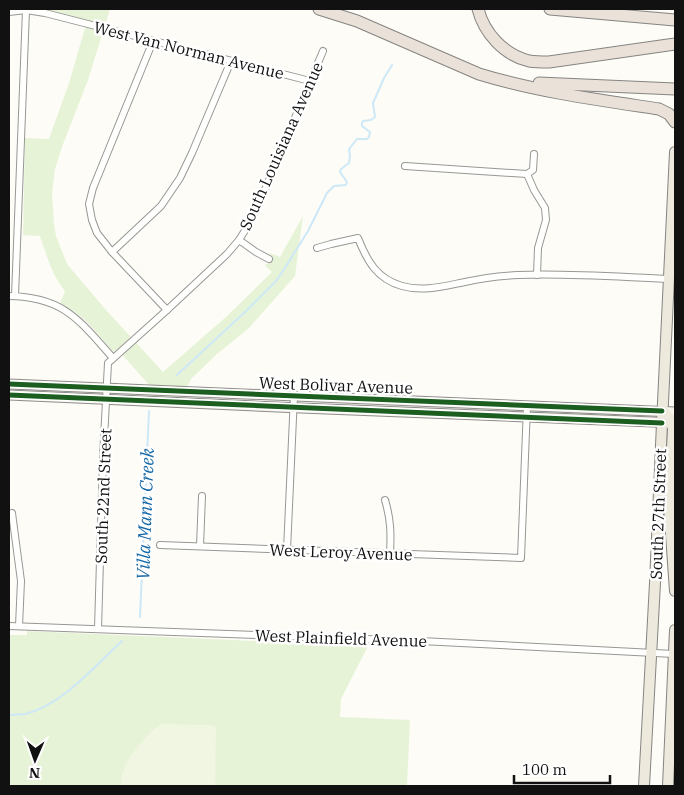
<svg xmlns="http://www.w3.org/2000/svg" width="684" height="795" viewBox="0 0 684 795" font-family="'IBM Plex Serif',serif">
	<rect width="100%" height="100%" fill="#fdfcf7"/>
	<g fill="#e7f3d7">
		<path d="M 42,9 L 110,9 L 88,80 L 62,147 L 55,169 L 52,194 L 54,224 L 56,236 L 67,264 L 106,310 L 163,372 L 226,317 L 272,272 L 265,266 L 266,264 L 270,263 L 273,257 L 270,255 L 270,253 L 280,257 L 303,216 L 295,276 L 249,328 L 217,354 L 192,378 L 186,388 L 150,386 L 118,350 L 113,351 L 111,349 C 95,331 82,313 60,303 L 65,291 C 51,274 47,256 40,236 L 23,235 L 25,138 L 49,139 L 69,83 L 87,21 Z"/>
		<polygon points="27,631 368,646 341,699 340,717 410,720 407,786 9,786 9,635 27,635"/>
	</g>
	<path fill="#f0f6e1" d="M 160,724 L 209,725 L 216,727 L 215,786 L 121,786 C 118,764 145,737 160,724 Z"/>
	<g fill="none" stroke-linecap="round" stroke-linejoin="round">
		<g stroke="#cde8f7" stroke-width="2">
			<polyline points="177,375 245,312 276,281 283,271 308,231 327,193 334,186 346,185 347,182 340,172 341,169 349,163 350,156 349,149 357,139 367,139 369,137 370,132 362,126 362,123 363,121 371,120 375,117 373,103 384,78 392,65"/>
			<polyline points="140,617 149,411"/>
			<path d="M 9,715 C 14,714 20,715 25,714 C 61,706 95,666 122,641"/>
		</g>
		<defs>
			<g id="street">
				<polyline points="9,12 26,10 45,13 310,81"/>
				<polyline points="153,41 93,188 89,204 92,220 97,233 112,252 167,310"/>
				<polyline points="405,166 527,174 533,170 534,154"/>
				<polyline points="527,174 534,190 545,208 546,220 538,248 537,275"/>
				<polyline points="239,240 256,252 269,259"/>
				<path d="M 317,248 L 331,244 L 358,238 C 367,261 377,279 402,286 C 423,292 444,286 465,282 C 483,278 500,276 518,275 C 568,273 619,277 670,279"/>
				<polyline points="112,252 161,206 180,178 192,153 231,61"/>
				<path d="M 9,296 C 64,297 79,320 113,358"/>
				<polyline points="15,296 26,10"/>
				<path d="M 385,500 C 391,520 391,534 390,554"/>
				<polyline points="12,513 21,581 19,626"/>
				<polyline points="160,545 521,558 527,406"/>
				<polyline points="200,546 202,496"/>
				<polyline points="287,550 294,396"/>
				<polyline points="9,626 421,641 674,654"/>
				<polyline points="98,629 103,458 108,363 167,310 227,254 239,240 249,224 259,204 323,51"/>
			</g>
			<g id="secondary">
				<polyline points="9,384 675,412"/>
				<polyline points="9,395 301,408 653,422 668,423"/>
			</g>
			<g id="primary">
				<path d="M 662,411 C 669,417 672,420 673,429 L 669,506 L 675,591"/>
				<polyline points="644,786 655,583 662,423 675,152"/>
				<polyline points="668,786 675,630"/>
			</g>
			<g id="highway">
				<path d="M 319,9 L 357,21 L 479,74 C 538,92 599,100 659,109 L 669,114 L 675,122"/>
				<path d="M 478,9 C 484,33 504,55 529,61 C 536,62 542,62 549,62 L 675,44"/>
				<polyline points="550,9 675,20"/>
				<polyline points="539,83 675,89"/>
			</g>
		</defs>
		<use href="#street" stroke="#979795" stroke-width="8"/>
		<use href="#secondary" stroke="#8e8d8b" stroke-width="11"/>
		<use href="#primary" stroke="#858482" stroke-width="12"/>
		<use href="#highway" stroke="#858482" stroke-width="13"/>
		<use href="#street" stroke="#fffffe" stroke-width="6"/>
		<use href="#secondary" stroke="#f6f4eb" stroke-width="9"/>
		<use href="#primary" stroke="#ede9dc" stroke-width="10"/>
		<use href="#highway" stroke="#eae1d8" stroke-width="11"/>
		<defs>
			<g id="cycleway">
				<polyline points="9,384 662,411"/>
				<polyline points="9,395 662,423"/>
			</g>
		</defs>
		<use href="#cycleway" stroke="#fff" stroke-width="8"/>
		<use href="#cycleway" stroke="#1b5e20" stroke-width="5"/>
	</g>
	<g text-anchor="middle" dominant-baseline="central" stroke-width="5" stroke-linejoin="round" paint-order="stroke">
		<g font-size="16" fill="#111" stroke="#fff">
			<text transform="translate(189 50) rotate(14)">West Van Norman Avenue</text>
			<text transform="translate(281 146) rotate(-66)">South Louisiana Avenue</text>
			<text transform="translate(336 385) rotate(2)">West Bolivar Avenue</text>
			<text transform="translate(103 496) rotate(-88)">South 22nd Street</text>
			<text transform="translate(658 514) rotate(-88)">South 27th Street</text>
			<text transform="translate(341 552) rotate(2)">West Leroy Avenue</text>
			<text transform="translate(341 638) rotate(2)">West Plainfield Avenue</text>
		</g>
		<g font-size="18" font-style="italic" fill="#1768a6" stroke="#fff">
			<text transform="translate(145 514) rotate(-88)">Villa Mann Creek</text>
		</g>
	</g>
	<rect width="684" height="795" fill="none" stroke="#111111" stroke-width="20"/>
	<g transform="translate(35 760) rotate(182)" stroke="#ffffff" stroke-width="4" paint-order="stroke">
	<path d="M0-4L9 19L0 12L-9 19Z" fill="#111111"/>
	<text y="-8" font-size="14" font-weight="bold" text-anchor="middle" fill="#111111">N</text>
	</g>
	<path d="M514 775v8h96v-8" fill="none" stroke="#111111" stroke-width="2.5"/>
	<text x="522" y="775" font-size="15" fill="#111111" stroke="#ffffff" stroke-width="4" paint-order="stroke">100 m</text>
</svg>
